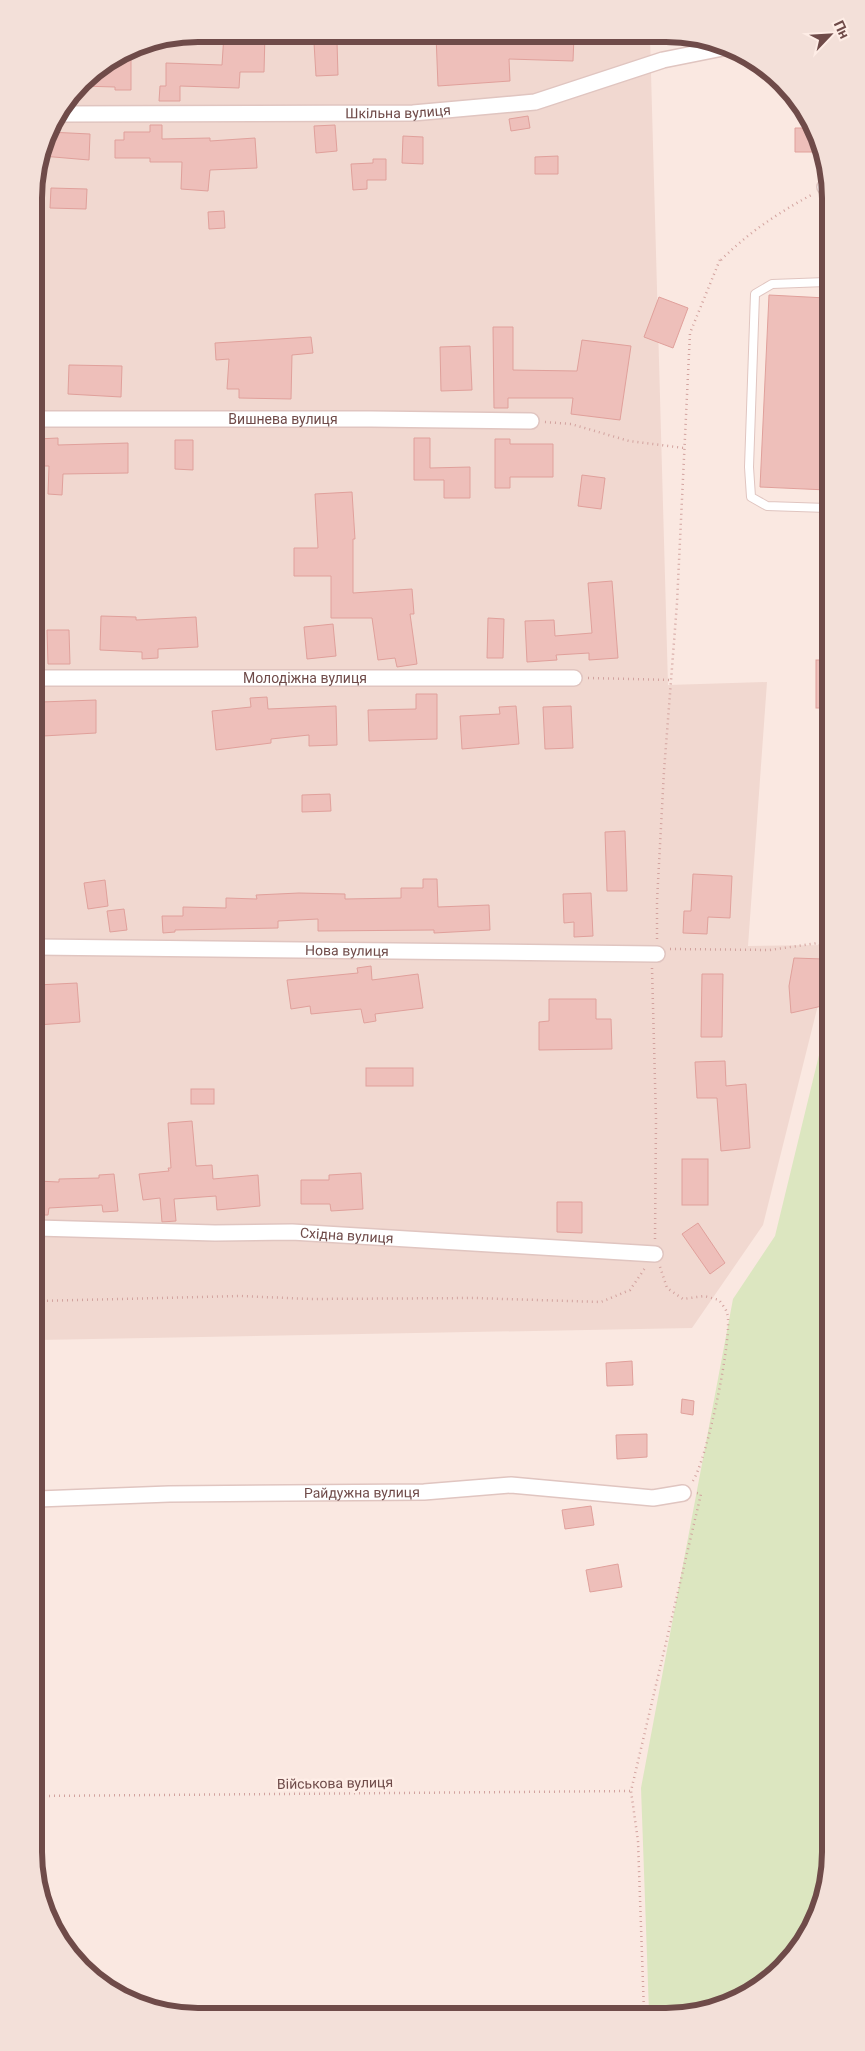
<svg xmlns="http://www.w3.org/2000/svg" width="865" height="2051" viewBox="0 0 865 2051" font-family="Roboto,sans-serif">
	<rect width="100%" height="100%" fill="#fae8e1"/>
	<polygon fill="#f1d8d0" points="198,34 650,37 668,685 767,682 748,946 828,945 828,965 763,1225 692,1328 38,1340 34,187 51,125 90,75 136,46"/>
	<polygon fill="#dce6c0" points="828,1018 831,1863 822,1906 797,1953 758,1990 709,2012 649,2012 641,1788 733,1299 775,1236"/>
	<g fill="#eebfba" stroke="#e0a09b">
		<polygon points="224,34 265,34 264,72 240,72 239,88 180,86 180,101 159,101 160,86 166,86 166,63 222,65"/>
		<polygon points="436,35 574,36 573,61 509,59 510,81 438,86"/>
		<polygon points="337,42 338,75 316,76 314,43"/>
		<polygon points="117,58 131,58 131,90 115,90 115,87 81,86 90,75"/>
		<polygon points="528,116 530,128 511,131 509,119"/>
		<polygon points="150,125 162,125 162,139 210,138 210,141 255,138 257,168 210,170 208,191 181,189 182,162 150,162 150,158 115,158 115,140 124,140 124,132 150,132"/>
		<polygon points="335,125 337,151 316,153 314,126"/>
		<polygon points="795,128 809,128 823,152 795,152"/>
		<polygon points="49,132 90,134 89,160 42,156"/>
		<polygon points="403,136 423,137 423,164 402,163"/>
		<polygon points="558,156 558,174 535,174 535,157"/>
		<polygon points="373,159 386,159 386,180 367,180 367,189 353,190 351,164 373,163"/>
		<polygon points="51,188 87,189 86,209 50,208"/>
		<polygon points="224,211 225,228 209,229 208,212"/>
		<polygon points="769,295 826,298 827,490 760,487"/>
		<polygon points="659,297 688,308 673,348 644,337"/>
		<polygon points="493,327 513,327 513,370 577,371 582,340 631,346 620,420 571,414 573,398 508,398 508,408 494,408"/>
		<polygon points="311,337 313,353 292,355 291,399 239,398 239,389 227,389 229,359 216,360 215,343"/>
		<polygon points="470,346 472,390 441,391 440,347"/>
		<polygon points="69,365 122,366 121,397 68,394"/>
		<polygon points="58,438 58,445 128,443 128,473 63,474 62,495 48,494 49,466 38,466 37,439"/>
		<polygon points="414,438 430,438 430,468 470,467 470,498 444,498 444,480 414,480"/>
		<polygon points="495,439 510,439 510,444 553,444 553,477 510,477 510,488 495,488"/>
		<polygon points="175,440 193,440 193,470 175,469"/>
		<polygon points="582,475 605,478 601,509 578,506"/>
		<polygon points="352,492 355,539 353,539 353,593 412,589 414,614 410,614 417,664 397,667 395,658 378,660 372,618 331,618 331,576 294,576 294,548 318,548 315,494"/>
		<polygon points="612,581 618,658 589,660 589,653 556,655 557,660 527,662 525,621 554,620 555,636 592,633 588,583"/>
		<polygon points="101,616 136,617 136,620 196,617 198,647 158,649 158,658 142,659 142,652 100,650"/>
		<polygon points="488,618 504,619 503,658 487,658"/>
		<polygon points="333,624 336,656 307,659 304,627"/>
		<polygon points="47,630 69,630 70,664 48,664"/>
		<rect x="816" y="660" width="11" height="48"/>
		<polygon points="416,694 437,694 437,739 369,741 368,710 416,709"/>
		<polygon points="267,697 268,709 336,706 337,745 309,746 309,735 271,739 271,743 216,750 212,711 251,707 250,698"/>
		<polygon points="96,700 96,733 43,736 41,702"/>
		<polygon points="516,706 519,744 462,749 460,716 500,714 499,707"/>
		<polygon points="571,706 573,748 545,749 543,707"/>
		<polygon points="330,794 331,811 302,812 302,795"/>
		<polygon points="625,831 627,891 607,891 605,832"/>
		<polygon points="693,874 732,876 730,918 708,917 707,934 683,933 684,911 691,911"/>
		<polygon points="423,879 437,879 438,907 489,905 490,930 434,933 434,930 318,931 318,919 278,921 278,928 175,930 175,932 163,933 162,916 183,916 183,907 226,908 226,898 257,899 256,895 299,893 345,894 345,899 401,898 401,888 423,888"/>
		<polygon points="105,880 108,906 88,909 84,883"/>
		<polygon points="591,893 593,936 574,937 574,922 564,923 563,894"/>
		<polygon points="124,909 127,930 110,932 107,911"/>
		<polygon points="794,958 823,959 822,1006 791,1013 789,986"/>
		<polygon points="371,966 372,980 418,974 423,1008 375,1014 376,1021 364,1023 361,1009 311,1014 310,1006 291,1009 287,980 358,973 357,968"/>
		<polygon points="702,974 723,974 722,1037 701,1037"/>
		<polygon points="77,983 80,1022 37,1025 37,985"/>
		<polygon points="549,999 596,999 596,1019 611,1019 612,1049 539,1050 539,1022 549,1021"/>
		<polygon points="725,1061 726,1086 746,1084 750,1148 721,1151 717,1098 697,1098 695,1062"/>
		<rect x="366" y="1068" width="47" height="18"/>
		<rect x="191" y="1089" width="23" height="15"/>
		<polygon points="192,1121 196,1166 212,1165 213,1179 258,1175 260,1206 217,1210 216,1196 174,1199 176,1221 162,1222 160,1198 143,1200 139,1174 169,1171 168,1168 171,1168 168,1123"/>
		<rect x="682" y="1159" width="26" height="46"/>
		<polygon points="361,1173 363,1209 331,1211 330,1204 301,1204 301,1180 329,1180 329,1175"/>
		<polygon points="114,1174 118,1211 103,1212 102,1205 49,1208 48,1215 37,1215 37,1181 59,1182 59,1179 99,1178 99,1175"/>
		<polygon points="557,1202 582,1202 582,1233 557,1232"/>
		<polygon points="698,1223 725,1263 710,1274 682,1234"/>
		<polygon points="632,1361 633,1385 607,1386 606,1363"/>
		<polygon points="682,1399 694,1401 693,1415 681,1413"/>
		<polygon points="647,1434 647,1457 617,1459 616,1435"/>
		<polygon points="591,1506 594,1525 565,1529 562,1510"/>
		<polygon points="618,1564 622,1587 590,1592 586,1570"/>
	</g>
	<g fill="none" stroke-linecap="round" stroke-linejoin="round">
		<defs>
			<polyline id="service" points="826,282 772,284 755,294 749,467 751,497 767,506 827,508"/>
			<g id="minor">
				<path id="s1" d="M 59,114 L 413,113 L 535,102 L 663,60 L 728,47"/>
				<polyline points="825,187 826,187"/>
				<path id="s2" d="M 35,419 L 371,419 L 531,421"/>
				<path id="s3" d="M 36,678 L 574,678"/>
				<path id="s4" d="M 36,947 L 657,954"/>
				<path id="s5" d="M 37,1228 L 215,1233 L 292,1232 L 655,1254"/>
				<path id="s6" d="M 38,1499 L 169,1494 L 424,1492 L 511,1485 L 653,1498 L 683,1493"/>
			</g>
		</defs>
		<use href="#service" stroke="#e0c5c0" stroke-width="10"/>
		<use href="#minor" stroke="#e0c5c0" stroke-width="18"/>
		<g stroke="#d2a29e" stroke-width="2.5" stroke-dasharray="1 4" stroke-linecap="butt">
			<path d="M 721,260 C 749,232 778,213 813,194"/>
			<polyline points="545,422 571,424 629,441 684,448"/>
			<polyline points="588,678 672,680"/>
			<polyline points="657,939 657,901 664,771 677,603 690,333 721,257"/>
			<polyline points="670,949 770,950 818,943 828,950"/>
			<polyline points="652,968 656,1119 655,1240"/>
			<path d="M 660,1267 L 667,1288 L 683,1299 L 704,1296 L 719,1300 C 722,1304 726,1309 727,1313 C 734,1333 706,1465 692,1482"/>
			<polyline points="37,1301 240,1296 311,1299 474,1298 601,1302 630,1290 645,1268"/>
			<polyline points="39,1796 631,1791"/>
			<polyline points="737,1999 799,1948"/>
			<polyline points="644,2012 638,1841 631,1791 701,1494 697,1493"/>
		</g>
		<use href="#service" stroke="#fff" stroke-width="8"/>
		<use href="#minor" stroke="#fff" stroke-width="15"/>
	</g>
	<g text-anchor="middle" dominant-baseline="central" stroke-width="5" stroke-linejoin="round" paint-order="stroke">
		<g font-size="14" fill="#6f4b49" stroke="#feede6">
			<text stroke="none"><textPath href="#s1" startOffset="339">Шкільна вулиця</textPath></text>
			<text stroke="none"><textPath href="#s2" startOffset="248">Вишнева вулиця</textPath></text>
			<text stroke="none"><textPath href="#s3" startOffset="269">Молодіжна вулиця</textPath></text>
			<text stroke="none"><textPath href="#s4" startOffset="311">Нова вулиця</textPath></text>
			<text stroke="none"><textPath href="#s5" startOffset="310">Східна вулиця</textPath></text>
			<text stroke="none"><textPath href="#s6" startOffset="324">Райдужна вулиця</textPath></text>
			<text transform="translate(335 1783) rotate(-1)">Військова вулиця</text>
		</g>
	</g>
	<path d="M0 0H865V2051H0ZM198 42H666A156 156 0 0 1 822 198V1852A156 156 0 0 1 666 2008H198A156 156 0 0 1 42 1852V198A156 156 0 0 1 198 42Z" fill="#f3e0d9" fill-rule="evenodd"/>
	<path fill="none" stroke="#6f4b49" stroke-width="6" d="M198 42H666A156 156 0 0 1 822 198V1852A156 156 0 0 1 666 2008H198A156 156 0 0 1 42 1852V198A156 156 0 0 1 198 42Z"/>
	<g transform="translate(830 35) rotate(65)" stroke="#feede6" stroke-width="4" paint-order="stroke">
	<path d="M0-4L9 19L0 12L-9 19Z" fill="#6f4b49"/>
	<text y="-8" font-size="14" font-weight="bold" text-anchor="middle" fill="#6f4b49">Пн</text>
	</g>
</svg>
